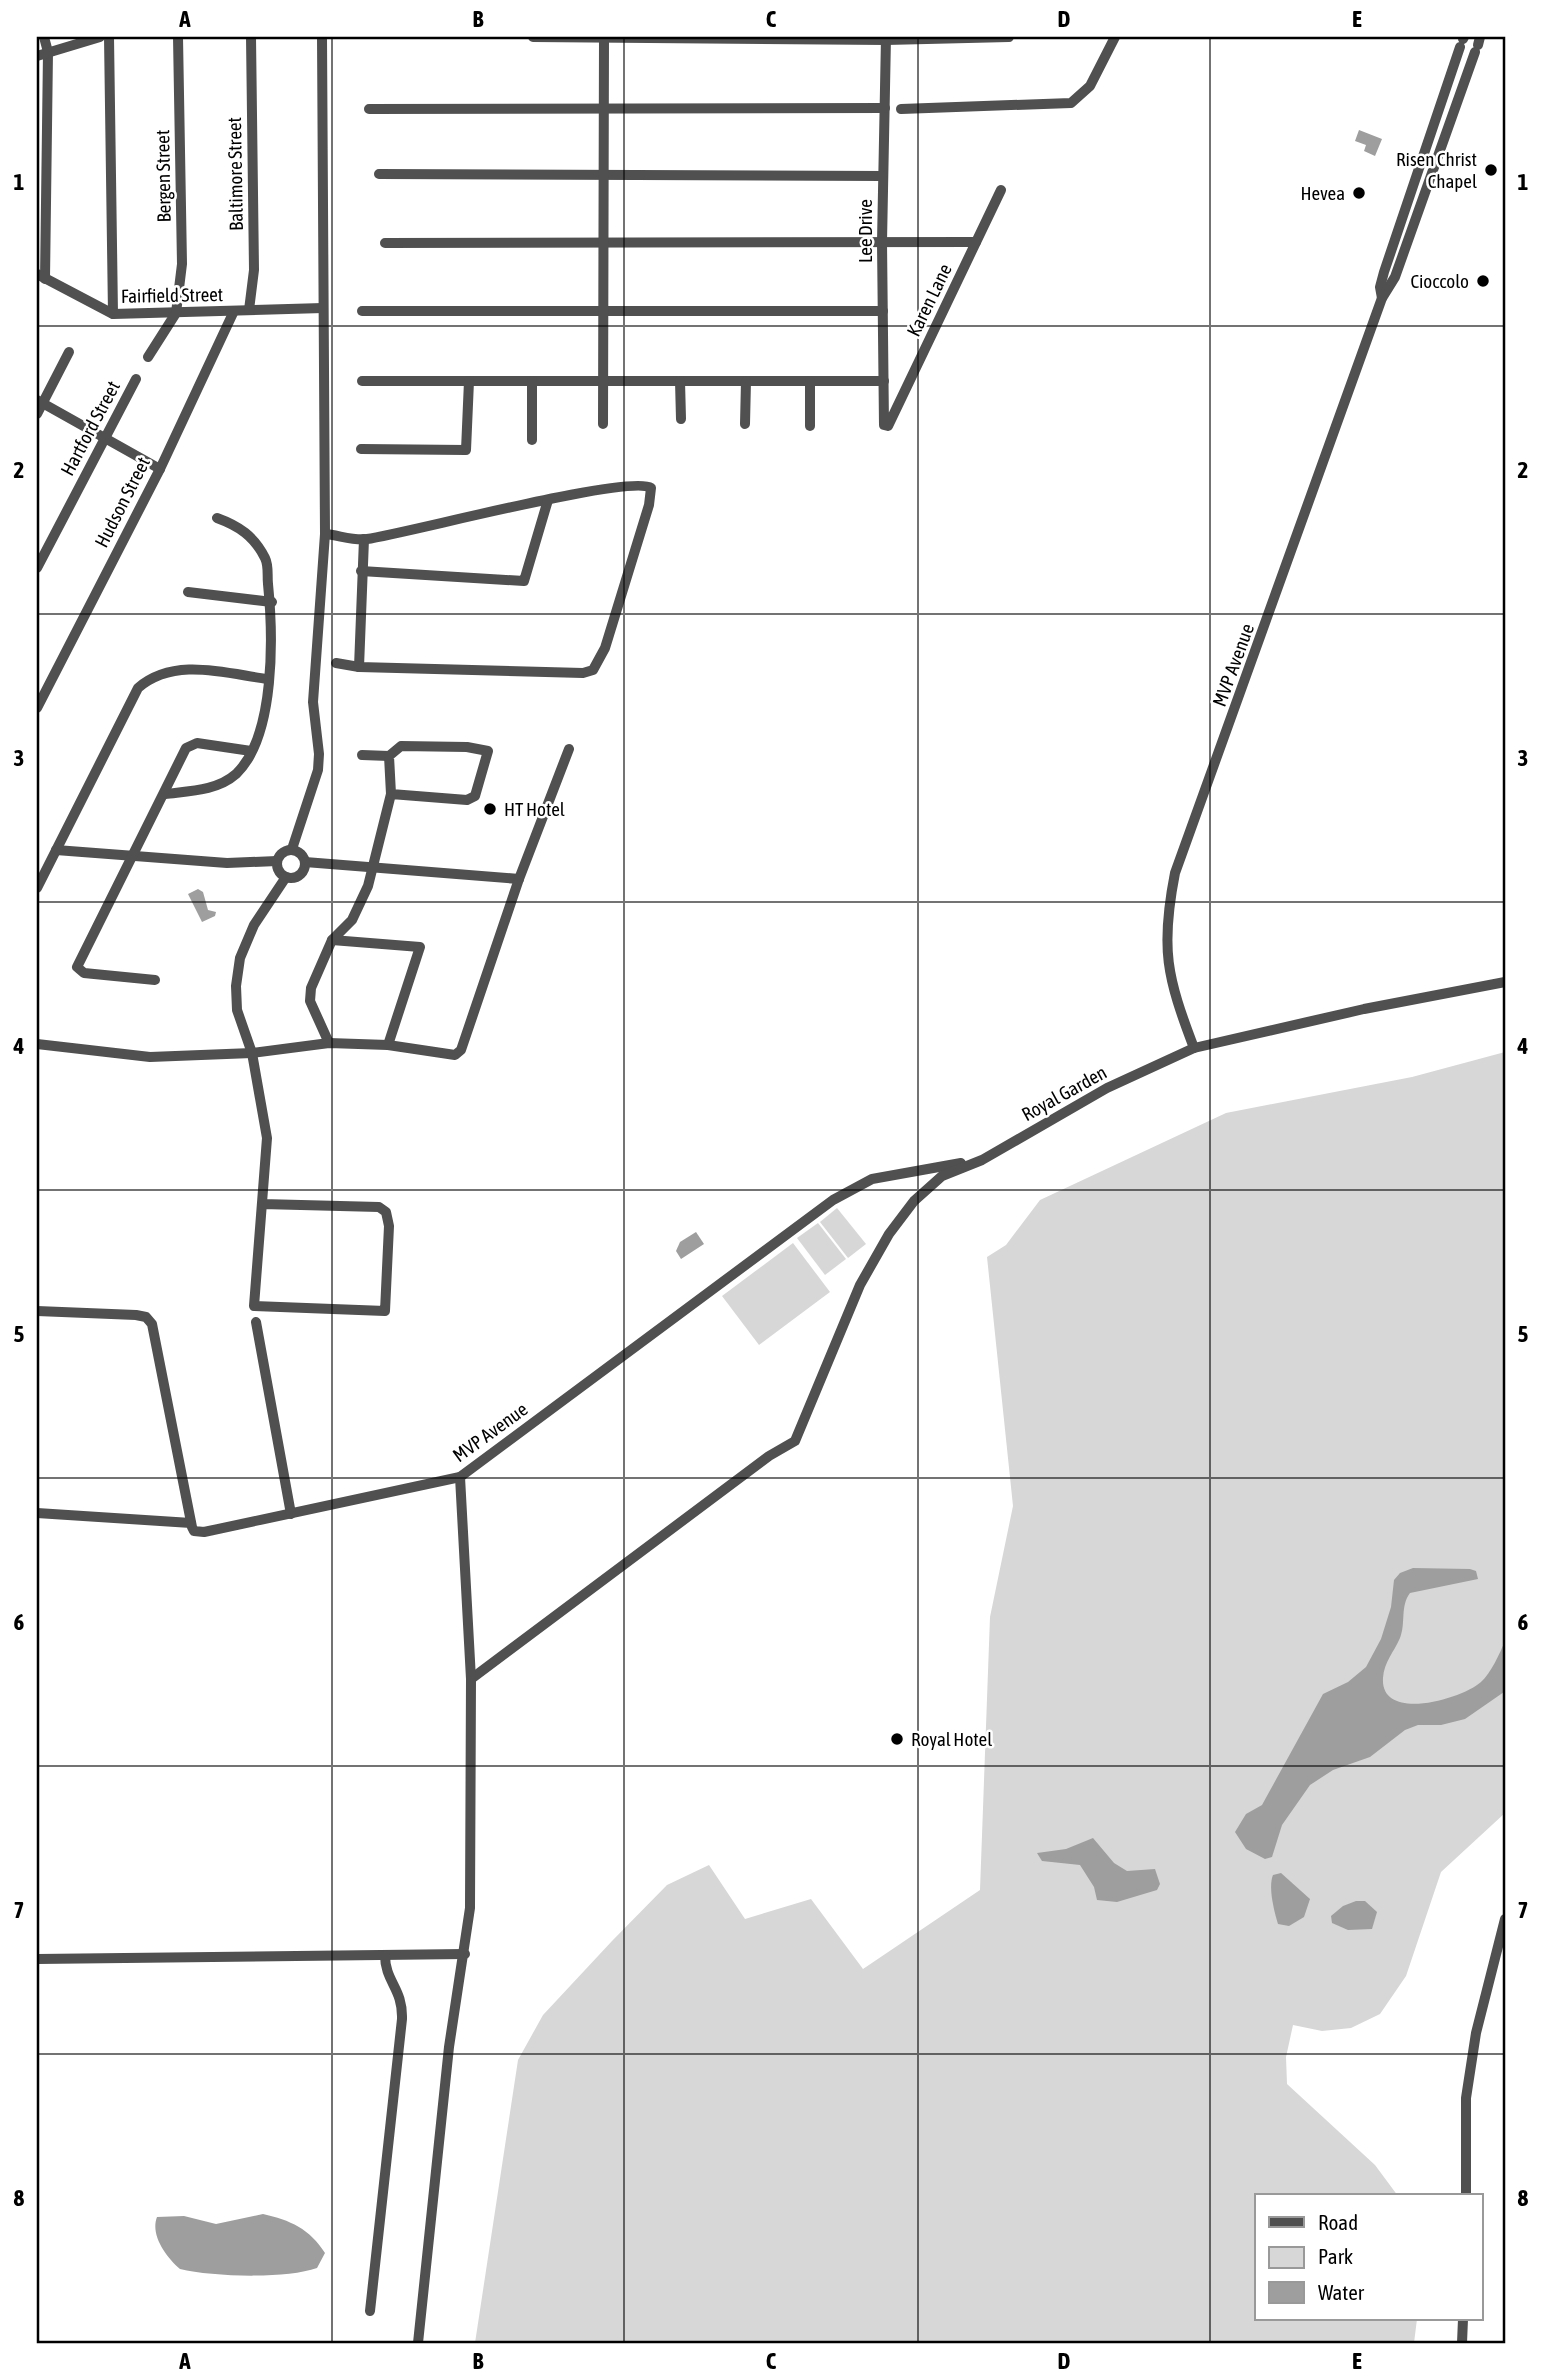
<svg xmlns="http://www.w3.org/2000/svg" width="1542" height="2380" viewBox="0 0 1542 2380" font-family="'Asap Condensed',sans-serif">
	<rect width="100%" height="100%" fill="#fff"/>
	<g fill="#d7d7d7">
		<polygon points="1505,1052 1505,1813 1441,1872 1406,1976 1380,2014 1351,2028 1322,2031 1293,2025 1286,2057 1287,2084 1375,2165 1398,2196 1257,2196 1257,2319 1417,2319 1414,2343 475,2343 518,2060 543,2015 612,1941 667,1885 709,1865 745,1919 811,1899 863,1969 980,1890 990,1617 1013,1506 987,1257 1006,1245 1040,1200 1226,1113 1412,1077"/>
		<polygon points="837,1208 866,1244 848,1258 820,1222"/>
		<polygon points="818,1223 846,1259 825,1275 797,1238"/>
		<polygon points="793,1243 830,1292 759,1345 722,1296"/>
	</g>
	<g fill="#9e9e9e">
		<polygon points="1359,130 1382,139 1375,156 1364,151 1366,145 1355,141"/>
		<polygon points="198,889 203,892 208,910 216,912 215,916 202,922 188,894"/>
		<polygon points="696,1232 704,1244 681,1259 676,1251 680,1242"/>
		<path d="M 1413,1568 L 1470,1569 L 1476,1571 L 1478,1579 L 1410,1593 C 1400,1606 1406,1623 1400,1638 C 1394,1652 1384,1662 1383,1678 C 1380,1723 1462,1699 1481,1682 C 1491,1673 1500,1653 1505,1641 L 1504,1692 L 1465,1719 L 1441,1725 L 1418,1725 L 1405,1730 L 1370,1757 L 1333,1770 L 1310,1785 L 1282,1825 L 1272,1857 L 1265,1859 L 1246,1849 L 1235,1832 L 1246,1814 L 1262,1805 L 1323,1694 L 1348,1682 L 1366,1667 L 1381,1639 L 1391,1607 L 1394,1580 L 1400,1573 Z"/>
		<polygon points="1093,1838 1114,1863 1127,1871 1155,1869 1160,1884 1157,1890 1117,1902 1097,1900 1094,1887 1080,1865 1042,1861 1037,1853 1066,1849"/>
		<path d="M 1281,1873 L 1310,1899 L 1304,1917 L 1289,1926 L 1278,1924 C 1274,1911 1268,1887 1273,1875 Z"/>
		<polygon points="1356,1901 1365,1901 1377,1912 1372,1929 1348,1930 1332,1923 1331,1916 1343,1906"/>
		<path d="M 263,2214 C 290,2220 310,2229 325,2253 L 317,2268 C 286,2279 213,2277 180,2269 C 166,2257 150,2235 157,2217 L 184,2216 L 216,2224 Z"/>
	</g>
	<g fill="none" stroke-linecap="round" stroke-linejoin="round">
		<g stroke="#505050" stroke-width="10">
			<polyline points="44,37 48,52 45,279"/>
			<polyline points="109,37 113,314"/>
			<polyline points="533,37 886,40 1009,37"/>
			<polyline points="886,37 882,242 884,425 888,426 1001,190"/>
			<polyline points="1463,39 1464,37"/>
			<polyline points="1478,45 1480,37"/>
			<polyline points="37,56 100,37"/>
			<polyline points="369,109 885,108"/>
			<polyline points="901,109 1071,103 1090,86 1115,37"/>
			<polyline points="379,174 883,176"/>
			<polyline points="385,243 976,242"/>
			<polyline points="37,274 113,314 323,308"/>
			<polyline points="1382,298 1380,287 1384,272 1460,47"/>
			<polyline points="249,310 254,270 251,37"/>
			<polyline points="362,311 883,311"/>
			<polyline points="148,357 176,313 182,264 178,37"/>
			<polyline points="362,381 884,381"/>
			<polyline points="680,381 681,419"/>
			<polyline points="810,381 810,426"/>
			<polyline points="37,400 160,469"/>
			<polyline points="37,414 69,352"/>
			<polyline points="603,424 604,37"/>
			<polyline points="745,424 746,381"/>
			<polyline points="532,440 532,381"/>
			<polyline points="361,449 466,450 469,381"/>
			<path d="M 325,534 C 338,535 354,541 367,539 C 408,533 630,474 651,488 L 649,505 L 605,648 L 593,670 L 583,673 L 359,667 L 336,663"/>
			<polyline points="37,568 136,379"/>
			<polyline points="361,571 524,581 548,500"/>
			<polyline points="188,592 272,602"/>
			<polyline points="359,667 364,539"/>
			<polyline points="37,708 160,469 234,311"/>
			<polyline points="362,755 389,756"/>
			<path d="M 165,794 C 188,791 217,791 236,774 C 276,736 273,634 268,584 C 267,575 269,566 265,558 C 254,536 239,526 217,518"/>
			<polyline points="292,849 318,770 319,754 313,702 325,534 322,37"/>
			<circle cx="291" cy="864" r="14"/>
			<polyline points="56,850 227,863 277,861"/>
			<polyline points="305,862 519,879"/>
			<path d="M 37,888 L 138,688 C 174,657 224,673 267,679"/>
			<polyline points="332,940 420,947 388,1045"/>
			<polyline points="155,980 84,973 77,967 186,748 197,743 251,751"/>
			<polyline points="329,1043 310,1001 311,988 332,940 352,920 368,886 391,794 389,756 401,746 467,747 488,751 475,796 467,800 391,794"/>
			<polyline points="37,1044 150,1057 252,1053 329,1043 388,1045 455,1055 461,1050 519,879 569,749"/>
			<path d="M 1194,1048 C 1167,977 1160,949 1175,873 L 1382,298 L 1395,277 L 1475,52"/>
			<polyline points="262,1204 379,1207 386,1212 389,1226 385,1311 254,1306 267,1138 252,1053 237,1010 236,986 240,958 254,925 286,877"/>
			<polyline points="37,1311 136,1315 146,1317 152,1324 192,1527 194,1531 204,1532 460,1477 833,1200 872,1179 961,1163"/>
			<polyline points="256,1322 291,1514"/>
			<polyline points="37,1513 191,1523"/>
			<polyline points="471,1679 769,1456 795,1441 860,1285 889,1234 914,1201 942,1176 982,1160 1107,1088 1194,1048 1364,1009 1505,982"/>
			<polyline points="37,1959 465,1954"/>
			<polyline points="1466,2196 1466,2098 1476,2033 1505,1919"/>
			<path d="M 370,2311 L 402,2019 C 403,1988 385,1982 385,1955"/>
			<polyline points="418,2343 449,2047 470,1908 471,1679 460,1477"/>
			<polyline points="1462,2343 1463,2319"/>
		</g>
	</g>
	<path fill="none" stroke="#000" stroke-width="2" stroke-opacity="0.55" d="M 332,37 L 332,2343M 624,37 L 624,2343M 918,37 L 918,2343M 1210,37 L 1210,2343M 37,326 L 1505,326M 37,614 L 1505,614M 37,902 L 1505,902M 37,1190 L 1505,1190M 37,1478 L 1505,1478M 37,1766 L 1505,1766M 37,2054 L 1505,2054"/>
	<g fill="#000" stroke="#fff" stroke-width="2.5">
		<circle cx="1491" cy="170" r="7"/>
		<circle cx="1359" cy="193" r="7"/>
		<circle cx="1483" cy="281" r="7"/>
		<circle cx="490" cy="809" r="7"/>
		<circle cx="897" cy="1739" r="7"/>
	</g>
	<g text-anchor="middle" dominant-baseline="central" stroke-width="5" stroke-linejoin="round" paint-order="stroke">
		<g font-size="19" fill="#000" stroke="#fff" text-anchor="end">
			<text x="1477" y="159">Risen Christ<tspan x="1477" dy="22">Chapel</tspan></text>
			<text x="1345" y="193">Hevea</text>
			<text x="1469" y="281">Cioccolo</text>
			<text x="504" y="809" text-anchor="start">HT Hotel</text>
			<text x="911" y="1739" text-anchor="start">Royal Hotel</text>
		</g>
		<g font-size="19" fill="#000" stroke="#fff">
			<text transform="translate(235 174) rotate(-91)">Baltimore Street</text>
			<text transform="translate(163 176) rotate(-91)">Bergen Street</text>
			<text transform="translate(865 231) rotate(-90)">Lee Drive</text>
			<text transform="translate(172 295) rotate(-1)">Fairfield Street</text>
			<text transform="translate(929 300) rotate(-64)">Karen Lane</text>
			<text transform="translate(90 428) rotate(-62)">Hartford Street</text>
			<text transform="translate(122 502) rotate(-63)">Hudson Street</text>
			<text transform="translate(1233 665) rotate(-70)">MVP Avenue</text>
			<text transform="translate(1064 1093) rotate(-29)">Royal Garden</text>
			<text transform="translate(490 1432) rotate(-36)">MVP Avenue</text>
		</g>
	</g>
	<rect width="1542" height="2380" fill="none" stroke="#ffffff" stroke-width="77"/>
	<rect x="1255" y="2194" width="228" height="126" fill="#ffffff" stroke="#999999" stroke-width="2"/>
	<rect x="1269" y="2217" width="35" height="10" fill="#505050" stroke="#999999" stroke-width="2"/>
	<text x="1318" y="2230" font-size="21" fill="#000000">Road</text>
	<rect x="1269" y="2247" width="35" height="21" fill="#d7d7d7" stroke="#999999" stroke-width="2"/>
	<text x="1318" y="2264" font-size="21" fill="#000000">Park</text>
	<rect x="1269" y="2282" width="35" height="21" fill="#9e9e9e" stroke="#999999" stroke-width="2"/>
	<text x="1318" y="2300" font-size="21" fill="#000000">Water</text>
	<rect x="38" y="38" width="1466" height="2304" fill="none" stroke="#000" stroke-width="2.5"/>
	<g font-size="23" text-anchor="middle" font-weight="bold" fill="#000">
		<text x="185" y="27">A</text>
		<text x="478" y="27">B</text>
		<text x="771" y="27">C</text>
		<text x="1064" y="27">D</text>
		<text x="1357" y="27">E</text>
		<text x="19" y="190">1</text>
		<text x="1523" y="190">1</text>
		<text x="19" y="478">2</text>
		<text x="1523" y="478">2</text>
		<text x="19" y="766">3</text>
		<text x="1523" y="766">3</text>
		<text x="19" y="1054">4</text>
		<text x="1523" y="1054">4</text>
		<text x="19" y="1342">5</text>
		<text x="1523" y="1342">5</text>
		<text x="19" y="1630">6</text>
		<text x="1523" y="1630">6</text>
		<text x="19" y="1918">7</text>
		<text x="1523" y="1918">7</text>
		<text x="19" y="2206">8</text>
		<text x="1523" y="2206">8</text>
		<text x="185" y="2369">A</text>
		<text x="478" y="2369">B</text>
		<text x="771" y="2369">C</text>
		<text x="1064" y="2369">D</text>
		<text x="1357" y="2369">E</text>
	</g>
</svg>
